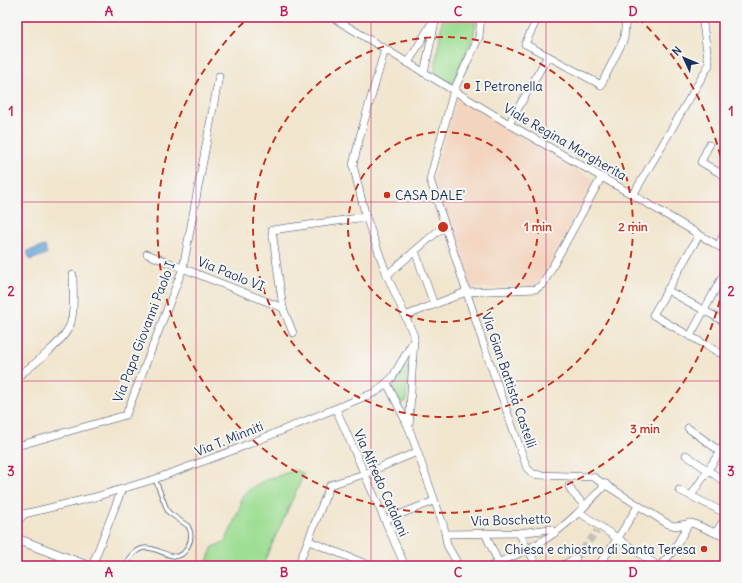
<svg xmlns="http://www.w3.org/2000/svg" width="742" height="583" viewBox="0 0 742 583" font-family="Delius,sans-serif">
	<rect width="100%" height="100%" fill="#f6f6f2"/>
	<filter id="ink" filterUnits="userSpaceOnUse"><feTurbulence type="fractalNoise" baseFrequency=".025" numOctaves="2"/><feDisplacementMap in="SourceGraphic" scale="8" xChannelSelector="R" yChannelSelector="G"/><feConvolveMatrix kernelMatrix="1 2 1 2 8 2 1 2 1" color-interpolation-filters="sRGB"/></filter>
	<filter id="wash" filterUnits="userSpaceOnUse"><feTurbulence type="fractalNoise" baseFrequency=".012" numOctaves="4" result="noise"/><feDisplacementMap in="SourceGraphic" scale="16" xChannelSelector="R" yChannelSelector="G"/><feGaussianBlur stdDeviation="0.9" result="paint"/><feColorMatrix in="noise" values="0 0 0 0 0 0 0 0 0 0 0 0 0 0 0 0 0 1.4 0 .05"/><feComposite in="paint" operator="in"/></filter>
	<g filter="url(#wash)">
		<rect width="100%" height="100%" fill="#f1e5cd"/>
		<polygon fill="#f3d4bf" points="457,96 594,180 541,282 536,285 468,289 433,179"/>
		<g fill="#9ede94" stroke="#5c8679">
			<polygon points="443,17 476,17 474,35 452,83 434,74"/>
			<path d="M 402,368 L 408,368 L 406,402 L 399,402 C 391,384 390,385 402,368 Z"/>
			<path d="M 295,470 L 304,474 L 262,566 L 218,566 L 207,561 L 213,547 L 226,541 L 242,502 L 240,501 C 249,482 277,477 295,470 Z"/>
		</g>
		<polygon fill="#65a5d8" stroke="#406a9b" points="45,246 47,254 30,260 27,251"/>
	</g>
	<g filter="url(#ink)">
		<g fill="none" stroke-linecap="round" stroke-linejoin="round">
			<polyline stroke="#c6c1b7" stroke-width="7" stroke-dasharray="7 3.5" stroke-linecap="butt" points="576,558 597,531"/>
			<defs>
				<path id="service" d="M 125,566 C 129,559 135,549 145,548 C 160,546 178,569 188,546 C 192,539 192,533 188,526 L 168,512 L 155,479"/>
				<g id="minor">
					<polyline points="332,17 509,124 633,195 725,250"/>
					<polyline points="481,17 479,37 454,90 430,179 486,352 527,468 533,474 540,475 593,477 668,524 675,526 692,523 725,537"/>
					<polyline points="538,17 525,44 548,56"/>
					<polyline points="385,49 360,136 353,165 366,217 387,275 414,336 409,428"/>
					<polyline points="408,63 434,19"/>
					<polyline points="424,73 436,17"/>
					<polyline points="509,124 548,56 601,85 624,39 626,17"/>
					<polyline points="709,145 701,162 725,176"/>
					<polyline points="633,195 709,65 702,17"/>
					<polyline points="699,235 653,315 725,356"/>
					<polyline points="718,246 725,232"/>
					<polyline points="415,251 434,305"/>
					<polyline points="147,254 283,308"/>
					<polyline points="387,275 445,225"/>
					<polyline points="667,290 725,322"/>
					<polyline points="405,316 466,292 536,289 543,284 601,178"/>
					<polyline points="293,333 283,308 272,230 366,217"/>
					<polyline points="690,336 725,272"/>
					<path d="M 17,377 C 33,365 65,342 71,322 C 75,307 73,291 73,275"/>
					<polyline points="387,383 409,428 444,527 447,545 459,566"/>
					<polyline points="336,409 405,566"/>
					<polyline points="688,428 725,455"/>
					<polyline points="17,446 126,415 183,268 219,76"/>
					<polyline points="686,455 725,482"/>
					<polyline points="569,486 572,492 585,506"/>
					<polyline points="679,490 725,513"/>
					<polyline points="691,496 725,444"/>
					<polyline points="579,512 658,566"/>
					<polyline points="17,513 24,514 17,523"/>
					<polyline points="24,514 95,497 155,479 234,450 376,392 392,378 414,340"/>
					<polyline points="385,520 434,501"/>
					<polyline points="485,533 500,566"/>
					<polyline points="519,533 537,566"/>
					<polyline points="715,533 725,519"/>
					<polyline points="446,534 519,533 550,529 555,533"/>
					<polyline points="309,541 371,566"/>
					<polyline points="92,566 122,489"/>
					<polyline points="298,566 330,485 364,474 417,452"/>
					<path d="M 491,566 C 509,558 528,550 544,540 C 568,525 587,504 606,484"/>
					<polyline points="561,566 576,558"/>
					<polyline points="598,566 618,538 638,506"/>
					<polyline points="660,566 674,550 689,523"/>
				</g>
				<polyline id="tertiary" points="17,539 87,566"/>
			</defs>
			<use href="#service" stroke="#3b4a6f" stroke-width="5"/>
			<use href="#minor" stroke="#3b4a6f" stroke-width="8"/>
			<use href="#tertiary" stroke="#3b4a6f" stroke-width="10"/>
			<use href="#service" stroke="#fff" stroke-width="3.5"/>
			<use href="#minor" stroke="#fff" stroke-width="7"/>
			<use href="#tertiary" stroke="#fff" stroke-width="9"/>
		</g>
	</g>
	<path fill="none" stroke="#c2185b" stroke-width="1" stroke-opacity="0.55" d="M 196,17 L 196,566M 371,17 L 371,566M 546,17 L 546,566M 17,202 L 725,202M 17,381 L 725,381"/>
	<g fill="none" stroke="#c8321e" stroke-width="2" stroke-dasharray="7 5">
		<circle cx="443" cy="227" r="95"/>
		<circle cx="443" cy="227" r="190"/>
		<path d="M725 277A286 286 0 1 1 248 18M638 18A286 286 0 0 1 725 177"/>
	</g>
	<g fill="#c8321e" stroke="#f6f6f2" stroke-width="1.5">
		<circle cx="467" cy="86" r="4"/>
		<circle cx="387" cy="195" r="4"/>
		<circle cx="704" cy="549" r="4"/>
	</g>
	<g text-anchor="middle" dominant-baseline="central" stroke-width="4" stroke-linejoin="round" paint-order="stroke">
		<g font-size="13" fill="#1b2f5e" stroke="#f6f6f2" text-anchor="start">
			<text x="475" y="86">I Petronella</text>
			<text x="395" y="195">CASA DALE'</text>
			<text x="696" y="549" text-anchor="end">Chiesa e chiostro di Santa Teresa</text>
		</g>
		<g font-size="13" fill="#1b2f5e" stroke="#f6f6f2">
			<text transform="translate(565 142) rotate(30)">Viale Regina Margherita</text>
			<text transform="translate(231 274) rotate(22)">Via Paolo VI</text>
			<text transform="translate(144 332) rotate(-69)">Via Papa Giovanni Paolo I</text>
			<text transform="translate(509 380) rotate(71)">Via Gian Battista Castelli</text>
			<text transform="translate(229 439) rotate(-22)">Via T. Minniti</text>
			<text transform="translate(381 483) rotate(66)">Via Alfredo Catalani</text>
			<text transform="translate(511 520) rotate(-2)">Via Boschetto</text>
		</g>
	</g>
	<circle cx="443" cy="227" r="6" fill="#c8321e" stroke="#f6f6f2" stroke-width="2"/>
	<g font-size="12" text-anchor="middle" font-weight="bold" fill="#c8321e" stroke="#f6f6f2" stroke-width="4" stroke-linejoin="round" paint-order="stroke">
		<text x="538" y="231">1 min</text>
		<text x="633" y="231">2 min</text>
		<text x="645" y="433">3 min</text>
	</g>
	<rect width="742" height="583" fill="none" stroke="#f6f6f2" stroke-width="44"/>
	<g transform="translate(684 58) rotate(314)" stroke="#f6f6f2" stroke-width="3" paint-order="stroke">
	<path d="M0-3L7 15L0 10L-7 15Z" fill="#1b2f5e"/>
	<text y="-6" font-size="11" font-weight="bold" text-anchor="middle" fill="#1b2f5e">N</text>
	</g>
	<rect x="22" y="22" width="698" height="539" fill="none" stroke="#c2185b" stroke-width="1.5"/>
	<g font-size="13" text-anchor="middle" font-weight="bold" fill="#c2185b">
		<text x="109" y="16">A</text>
		<text x="284" y="16">B</text>
		<text x="458" y="16">C</text>
		<text x="633" y="16">D</text>
		<text x="11" y="116">1</text>
		<text x="731" y="116">1</text>
		<text x="11" y="296">2</text>
		<text x="731" y="296">2</text>
		<text x="11" y="476">3</text>
		<text x="731" y="476">3</text>
		<text x="109" y="577">A</text>
		<text x="284" y="577">B</text>
		<text x="458" y="577">C</text>
		<text x="633" y="577">D</text>
	</g>
</svg>
